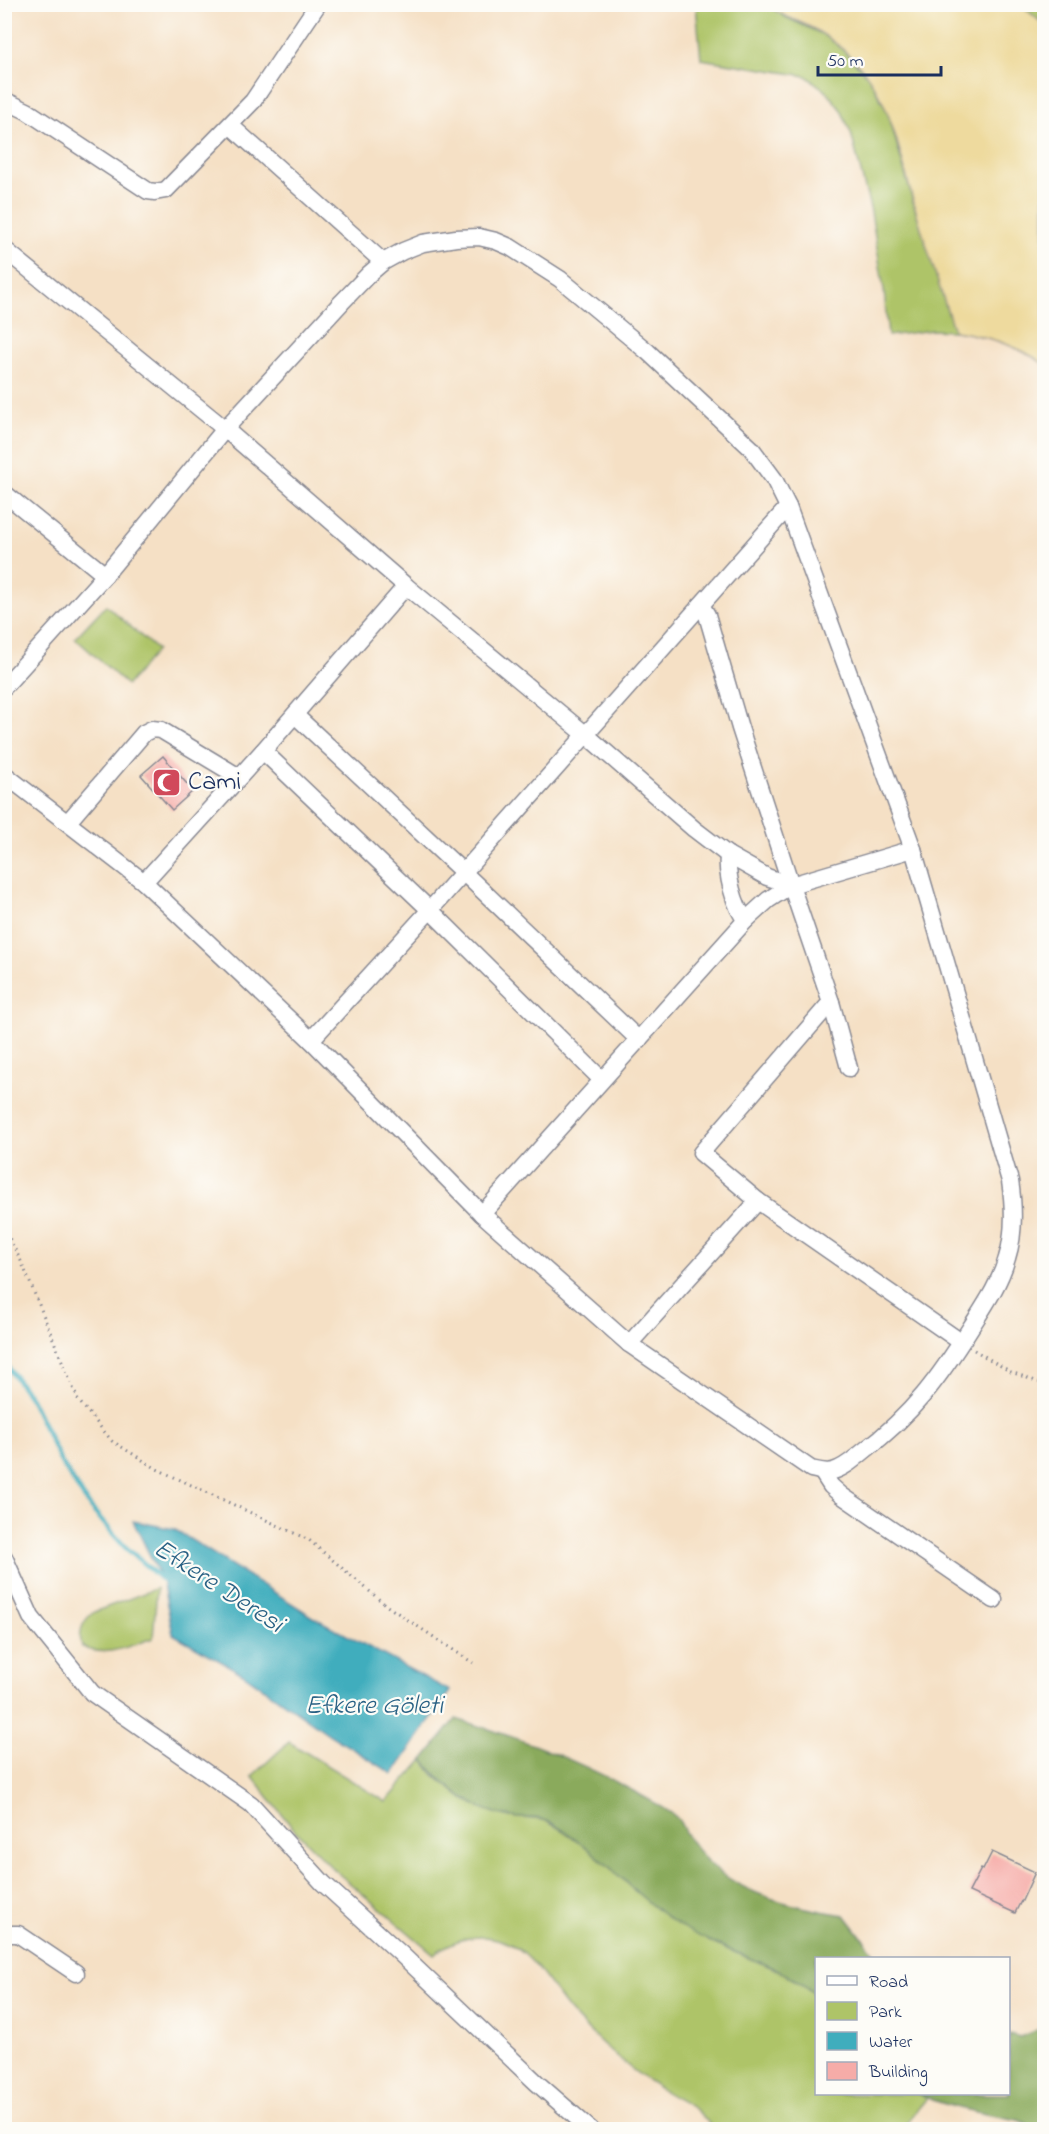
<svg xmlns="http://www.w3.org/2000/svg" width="1049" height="2134" viewBox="0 0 1049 2134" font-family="'Indie Flower',sans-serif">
	<rect width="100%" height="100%" fill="#fdfcf7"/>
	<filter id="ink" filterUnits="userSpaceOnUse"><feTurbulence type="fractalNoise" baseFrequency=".0167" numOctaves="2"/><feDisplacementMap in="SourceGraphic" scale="12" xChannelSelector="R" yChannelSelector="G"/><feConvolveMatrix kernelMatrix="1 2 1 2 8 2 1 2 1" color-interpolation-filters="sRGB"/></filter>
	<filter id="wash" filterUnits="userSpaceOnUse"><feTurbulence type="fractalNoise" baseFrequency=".008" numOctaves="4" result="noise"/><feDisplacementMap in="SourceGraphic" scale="24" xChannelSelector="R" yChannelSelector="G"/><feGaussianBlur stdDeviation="1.35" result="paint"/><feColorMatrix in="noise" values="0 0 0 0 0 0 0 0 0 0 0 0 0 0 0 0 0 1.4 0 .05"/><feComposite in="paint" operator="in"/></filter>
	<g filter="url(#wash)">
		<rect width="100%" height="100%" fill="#f5e0c5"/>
		<g fill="#aec468" stroke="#647a63" stroke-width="1.5">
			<polygon points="696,5 767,5 785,17 822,34 839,46 868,76 888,113 914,205 954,331 932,330 888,336 884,290 871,212 851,133 841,110 826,91 806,76 701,59"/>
			<polygon points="1021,5 1044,5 1044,25"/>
			<polygon points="106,605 157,650 127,685 75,638"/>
			<path d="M 157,1588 L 153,1638 C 129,1646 107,1658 82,1647 C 78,1633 82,1621 94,1612 Z"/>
			<path d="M 289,1742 L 386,1802 L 423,1760 L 434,1775 L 463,1799 L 495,1813 L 511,1817 L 544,1820 L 562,1830 L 597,1854 L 630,1887 L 670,1919 L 714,1944 L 781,1971 L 816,1995 L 816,2094 L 918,2094 L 927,2098 L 901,2129 L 712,2129 C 701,2107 678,2101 659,2088 C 643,2078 628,2067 615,2055 C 599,2041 583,2026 569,2010 C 549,1986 533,1952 503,1941 C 479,1932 454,1939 434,1954 L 333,1869 L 291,1826 L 252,1776 Z"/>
		</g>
		<g fill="#8aaa5c" stroke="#526c5d" stroke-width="1.5">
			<path d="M 456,1719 C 519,1737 579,1761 637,1793 C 649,1800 665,1807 676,1817 C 680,1820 682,1827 685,1832 C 691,1843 699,1852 707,1861 C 742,1896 798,1908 845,1915 L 878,1958 L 816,1958 L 816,1995 C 773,1958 716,1952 668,1918 C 632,1892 605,1858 567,1833 C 561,1829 552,1822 544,1820 C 534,1817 522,1819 512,1817 C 475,1811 446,1789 423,1760 Z"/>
			<path d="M 1044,2027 L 1044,2129 C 1034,2130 1028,2123 1018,2120 C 982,2113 952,2109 918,2094 L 1008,2094 L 1009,2034 L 1020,2037 Z"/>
		</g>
		<path fill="#eeda9e" stroke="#84847e" stroke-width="1.5" d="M 767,5 L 1021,5 L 1044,25 L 1044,364 C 1017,345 987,336 954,331 C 940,289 926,247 914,204 C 899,153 892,97 852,58 C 838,44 822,32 804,24 C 791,18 778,14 767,5 Z"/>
		<polygon fill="#3fadbd" stroke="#2d6e8e" stroke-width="1.5" points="133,1521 174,1529 315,1618 450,1691 393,1774 330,1735 243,1674 173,1634 162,1580"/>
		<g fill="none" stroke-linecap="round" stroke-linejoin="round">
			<polyline stroke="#3fadbd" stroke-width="5" points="4,1362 31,1399 61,1462 90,1507 124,1546 166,1583"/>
		</g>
		<g id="blocks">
			<g fill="#f6aca8">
				<polygon points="163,756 193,791 172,810 141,775"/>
				<polygon points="992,1852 1035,1872 1021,1903 1021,1901 1015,1913 969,1892 981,1869 983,1870"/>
			</g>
		</g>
	</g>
	<g filter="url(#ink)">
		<use href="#blocks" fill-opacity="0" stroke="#888892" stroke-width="1.5"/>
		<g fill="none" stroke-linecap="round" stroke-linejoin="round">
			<defs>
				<g id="minor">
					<polyline points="4,100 27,111 148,191 155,192 166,190 253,101 318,4"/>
					<polyline points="231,126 383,262"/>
					<polyline points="4,249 225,429 406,586 585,734 694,829 728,855 767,877 791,885 831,1002 849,1068"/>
					<polyline points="4,493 105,575"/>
					<polyline points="701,605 707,615 740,728 791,885"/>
					<path d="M 4,687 L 105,575 L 225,429 L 342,302 L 369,274 L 383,262 L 403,251 L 423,243 L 456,238 L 479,237 L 496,241 L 510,247 L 560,279 L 648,352 L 751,448 L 774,479 L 788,507 L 913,849 L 1010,1181 C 1014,1207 1015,1233 1007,1258 C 1000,1283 985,1305 971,1327 C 939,1378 913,1414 864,1451 C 855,1458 845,1468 833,1471 C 825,1473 819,1471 811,1469 L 629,1344 L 482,1214 L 311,1040 L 144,882 L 4,774"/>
					<polyline points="295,715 463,872 639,1040"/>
					<polyline points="263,751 430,910 601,1079"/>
					<polyline points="68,822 144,733 152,729 161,730 239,777"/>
					<path d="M 728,855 C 726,873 734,907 746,920"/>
					<polyline points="144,882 263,751 406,586"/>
					<polyline points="831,1002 701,1153 758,1201 961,1342"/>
					<polyline points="311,1040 430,910 788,507"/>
					<polyline points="482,1214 746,920 768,900 791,885 913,849"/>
					<polyline points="629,1344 758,1201"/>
					<polyline points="822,1472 831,1486 841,1495 994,1600"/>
					<polyline points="4,1557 31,1617 92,1693 251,1804 323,1883 401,1954 537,2083 591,2130"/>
					<polyline points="4,1934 18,1934 76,1973"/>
				</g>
			</defs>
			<use href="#minor" stroke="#888892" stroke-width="19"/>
			<g stroke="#888892" stroke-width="3" stroke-dasharray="1.5 4.5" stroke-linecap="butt">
				<polyline points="4,1228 22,1263 78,1400 112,1441 157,1469 309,1540 387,1606 473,1663"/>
				<polyline points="974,1350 1011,1372 1044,1384"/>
			</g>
			<use href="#minor" stroke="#fff" stroke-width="16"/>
		</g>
	</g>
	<defs>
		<symbol id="mosque-square" viewBox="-11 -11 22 22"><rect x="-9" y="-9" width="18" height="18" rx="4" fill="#d1495b" stroke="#fdfcf7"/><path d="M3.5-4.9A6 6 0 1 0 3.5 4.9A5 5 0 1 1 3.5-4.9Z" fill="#fff"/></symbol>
	</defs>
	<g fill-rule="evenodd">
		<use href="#mosque-square" x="150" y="766" width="33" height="33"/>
	</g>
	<g text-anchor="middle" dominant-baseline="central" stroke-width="4.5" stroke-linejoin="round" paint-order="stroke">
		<g font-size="26" fill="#1b2f5e" stroke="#fdfcf7" text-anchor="start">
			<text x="188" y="783">Cami</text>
		</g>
		<g font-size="27" font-style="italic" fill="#296184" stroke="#fdfcf7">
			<text transform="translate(218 1587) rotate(33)">Efkere Deresi</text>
			<text x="374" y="1706">Efkere Göleti</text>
		</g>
	</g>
	<rect width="1049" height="2134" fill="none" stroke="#fdfcf7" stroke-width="24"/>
	<rect x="815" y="1957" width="195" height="138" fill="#fdfcf7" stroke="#a3aaba" stroke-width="1.5"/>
	<rect x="827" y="1976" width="30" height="9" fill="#ffffff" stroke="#a3aaba" stroke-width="1.5"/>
	<text x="869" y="1987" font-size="18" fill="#1b2f5e">Road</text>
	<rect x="827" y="2002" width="30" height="18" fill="#aec468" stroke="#a3aaba" stroke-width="1.5"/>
	<text x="869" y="2017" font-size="18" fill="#1b2f5e">Park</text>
	<rect x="827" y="2032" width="30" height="18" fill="#3fadbd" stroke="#a3aaba" stroke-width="1.5"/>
	<text x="869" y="2047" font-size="18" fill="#1b2f5e">Water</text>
	<rect x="827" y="2062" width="30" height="18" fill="#f6aca8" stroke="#a3aaba" stroke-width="1.5"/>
	<text x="869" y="2077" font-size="18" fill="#1b2f5e">Building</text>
	<path d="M818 66v9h123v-9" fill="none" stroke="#1b2f5e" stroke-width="3"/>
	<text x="827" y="66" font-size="18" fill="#1b2f5e" stroke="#fdfcf7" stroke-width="4.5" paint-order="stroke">50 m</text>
</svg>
